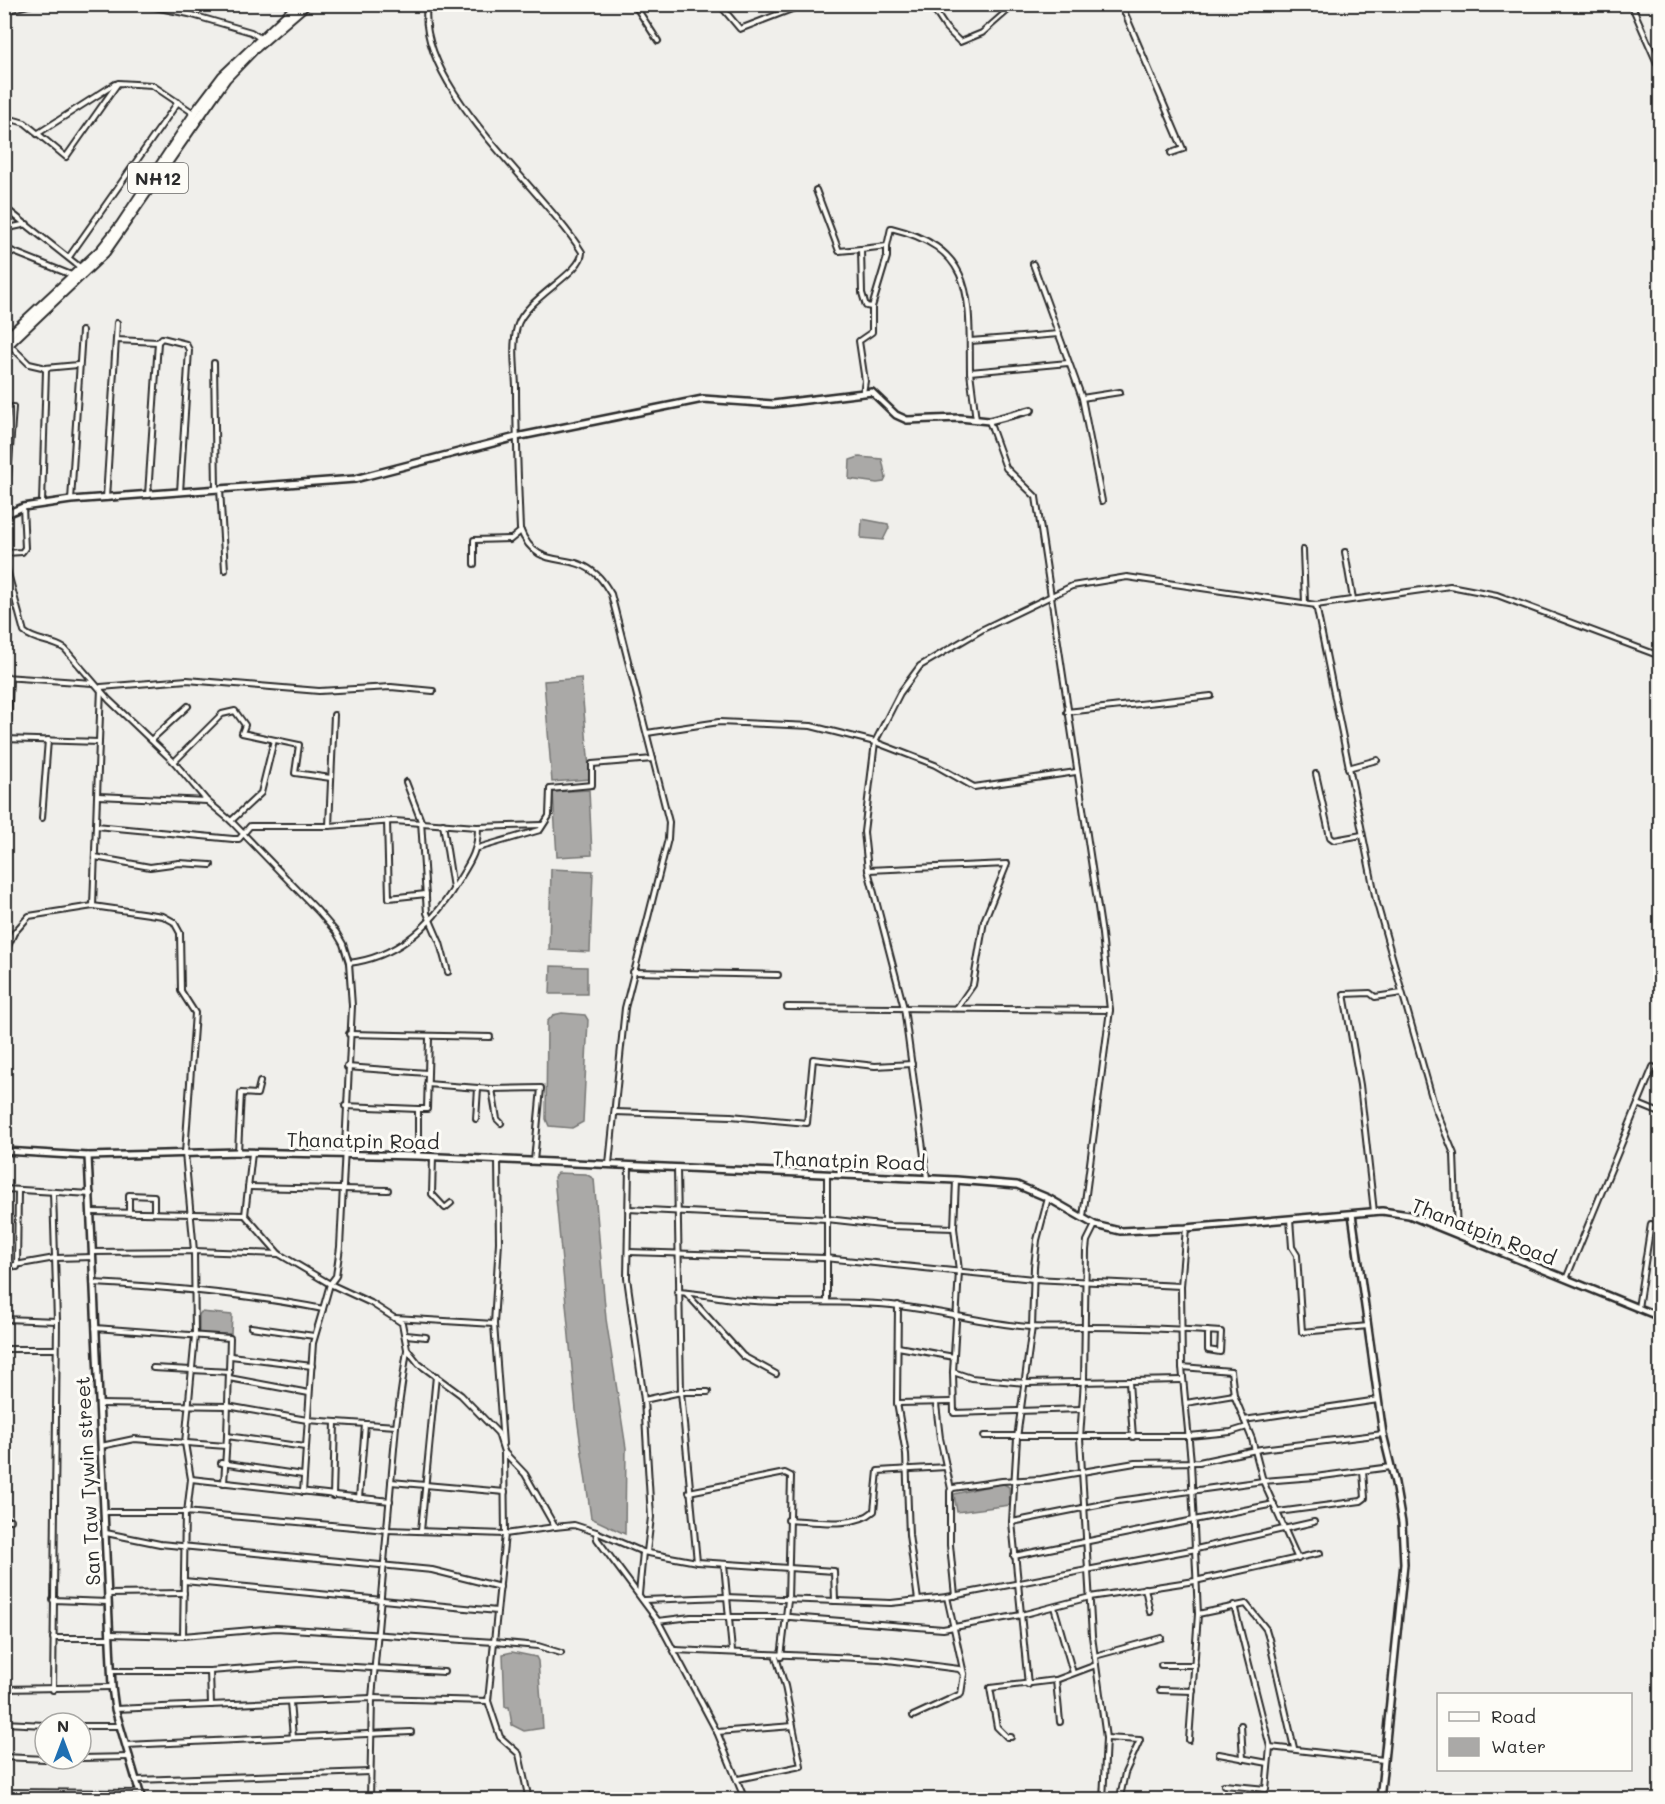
<svg xmlns="http://www.w3.org/2000/svg" width="1665" height="1804" viewBox="0 0 1665 1804" font-family="Mali,sans-serif">
	<rect width="100%" height="100%" fill="#f0efeb"/>
	<filter id="ink" filterUnits="userSpaceOnUse"><feTurbulence type="fractalNoise" baseFrequency=".0167" numOctaves="2"/><feDisplacementMap in="SourceGraphic" scale="12" xChannelSelector="R" yChannelSelector="G"/><feConvolveMatrix kernelMatrix="1 2 1 2 8 2 1 2 1" color-interpolation-filters="sRGB"/></filter>
	<g filter="url(#ink)">
		<g fill="#aaa9a7" stroke="#777775" stroke-width="1.5">
			<polygon points="859,457 882,459 886,478 884,482 877,483 849,479 850,460"/>
			<polygon points="862,519 888,524 889,528 883,540 861,538"/>
			<polygon points="581,678 590,779 552,782 544,681"/>
			<polygon points="589,790 592,855 557,857 553,792"/>
			<polygon points="551,869 593,871 590,952 549,950"/>
			<polygon points="551,966 587,967 587,994 550,994"/>
			<polygon points="562,1013 585,1015 588,1020 583,1122 572,1128 549,1126 546,1119 547,1022 553,1015"/>
			<polygon points="557,1173 586,1174 594,1179 606,1319 626,1448 625,1534 591,1518 576,1410 554,1177"/>
			<polygon points="201,1312 232,1315 231,1334 199,1333 199,1315"/>
			<polygon points="1002,1483 1009,1487 1010,1505 957,1512 954,1494"/>
			<polygon points="512,1652 536,1657 538,1661 543,1728 524,1731 512,1725 509,1707 505,1707 503,1654"/>
		</g>
		<g fill="none" stroke-linecap="round" stroke-linejoin="round">
			<defs>
				<g id="street">
					<polyline points="140,4 189,14 251,32 260,38"/>
					<path d="M 427,4 C 415,86 541,186 582,252 C 583,273 525,298 517,327 C 512,345 515,367 516,386 C 516,434 518,482 520,529 C 538,574 570,549 597,575 C 603,580 607,588 611,594 L 669,822 L 668,839 L 625,1008 L 609,1164"/>
					<polyline points="634,4 658,41"/>
					<polyline points="719,4 740,29 805,4"/>
					<polyline points="930,4 946,28 960,42 982,33 1015,4"/>
					<polyline points="1121,4 1183,149 1171,153"/>
					<polyline points="1631,4 1660,70"/>
					<polyline points="4,11 32,4"/>
					<polyline points="4,117 25,123 66,157 118,83 152,85 195,114"/>
					<polyline points="37,134 115,84"/>
					<polyline points="816,190 839,251 861,249 862,293 866,306 872,307 872,332 859,341 865,381 863,393"/>
					<polyline points="4,207 81,268"/>
					<polyline points="4,229 27,224"/>
					<polyline points="4,248 74,276"/>
					<path d="M 861,249 L 887,246 L 891,228 C 976,249 969,297 970,372 L 1068,363"/>
					<polyline points="69,257 178,102"/>
					<polyline points="1033,264 1082,398 1102,501"/>
					<polyline points="872,307 887,257 887,246"/>
					<polyline points="116,340 158,342"/>
					<polyline points="970,341 1059,334"/>
					<polyline points="9,344 29,364 42,367 46,370 42,503"/>
					<polyline points="214,363 216,489"/>
					<polyline points="45,368 78,365"/>
					<polyline points="970,372 976,420"/>
					<polyline points="1082,398 1120,392"/>
					<path d="M 13,407 L 7,492 L 6,566 L 24,632 C 36,642 52,640 65,649 L 109,700 L 174,762 L 207,801 L 231,821 L 318,911 L 336,932 L 343,944 L 349,963 L 352,1006 L 340,1247 L 336,1276 L 330,1284 L 323,1309 C 247,1294 171,1287 93,1283"/>
					<polyline points="989,421 1006,468 1036,497 1102,934 1110,1010"/>
					<polyline points="220,489 225,570"/>
					<polyline points="148,495 158,342 162,338 186,344 189,350 180,492"/>
					<polyline points="106,498 117,323"/>
					<polyline points="71,500 82,331"/>
					<polyline points="510,540 521,531"/>
					<polyline points="1303,550 1305,603"/>
					<polyline points="1345,552 1353,599"/>
					<polyline points="6,553 22,552 25,548 23,507"/>
					<polyline points="474,564 474,540 510,539"/>
					<polyline points="1316,605 1376,900 1435,1108 1454,1154 1457,1234"/>
					<polyline points="4,677 93,683"/>
					<polyline points="1067,712 1211,696"/>
					<polyline points="647,733 719,722 811,726 875,742 900,693 920,666 983,629 1072,586 1127,577 1316,605 1450,586 1497,595 1660,656"/>
					<polyline points="4,739 99,742"/>
					<polyline points="151,740 188,706"/>
					<polyline points="174,762 222,714 235,711 245,725 242,733 299,745 295,773 331,778"/>
					<polyline points="1348,768 1377,760"/>
					<polyline points="1316,774 1330,837 1334,840 1362,835"/>
					<polyline points="406,782 421,821 427,913 440,943 448,972"/>
					<polyline points="5,796 10,678"/>
					<polyline points="98,796 207,801"/>
					<polyline points="42,818 48,740"/>
					<polyline points="231,821 261,793 274,740"/>
					<polyline points="387,821 389,898 426,894"/>
					<polyline points="443,824 453,888"/>
					<polyline points="96,826 233,839 239,839 250,826 329,826 394,821 477,827 542,825"/>
					<polyline points="329,826 334,715"/>
					<polyline points="478,848 540,830 549,816 550,789 592,785 592,764 653,759"/>
					<polyline points="95,857 150,867 179,863 211,865"/>
					<polyline points="868,870 1007,864 984,921 973,985 957,1008"/>
					<polyline points="93,906 101,687 187,680 319,691 391,687 433,691"/>
					<polyline points="4,955 14,933 29,916 93,906 163,916 174,922 180,933 181,991 195,1013 185,1153 194,1251 195,1336 185,1443 191,1479 187,1513"/>
					<path d="M 349,963 C 399,957 433,924 457,883 C 470,862 478,852 478,827"/>
					<polyline points="633,972 778,975"/>
					<polyline points="787,1007 1110,1010 1083,1217"/>
					<polyline points="349,1034 490,1037"/>
					<polyline points="347,1067 427,1073"/>
					<polyline points="427,1084 478,1088 476,1119"/>
					<polyline points="478,1088 492,1089 497,1119 501,1123"/>
					<polyline points="490,1089 541,1088 534,1161"/>
					<polyline points="1638,1104 1660,1113"/>
					<polyline points="345,1106 418,1109"/>
					<polyline points="615,1112 731,1116 807,1123 813,1059 875,1066 912,1064"/>
					<polyline points="238,1152 241,1093 257,1094 260,1082"/>
					<polyline points="418,1156 418,1109 427,1109 429,1038"/>
					<polyline points="433,1157 432,1194 445,1208 451,1203"/>
					<polyline points="498,1159 499,1242 494,1324 503,1444"/>
					<polyline points="629,1165 627,1278 644,1400"/>
					<polyline points="677,1168 681,1392 697,1562"/>
					<polyline points="827,1175 827,1301"/>
					<polyline points="927,1178 904,1008 868,870 864,832 875,742 935,765 974,787 1076,772"/>
					<polyline points="956,1180 954,1228 959,1271 953,1372 954,1413 1082,1409"/>
					<polyline points="248,1187 388,1190"/>
					<polyline points="4,1189 91,1194"/>
					<polyline points="628,1209 827,1219 890,1226 954,1228"/>
					<polyline points="91,1212 245,1215 279,1254 330,1284 371,1303 402,1323 407,1349 419,1364 461,1395 498,1433 504,1452 525,1474 555,1527 574,1525 596,1532 597,1539 658,1621 717,1732 745,1800"/>
					<polyline points="129,1212 129,1195 154,1196 154,1212"/>
					<polyline points="1374,1212 1360,1085 1344,994 1370,993 1375,997 1402,993"/>
					<polyline points="245,1215 252,1153"/>
					<polyline points="1290,1219 1292,1247 1297,1255 1302,1332 1368,1326"/>
					<polyline points="1095,1225 1087,1241 1086,1250 1084,1380 1080,1438 1092,1636 1106,1738 1103,1800"/>
					<polyline points="1186,1228 1181,1286 1182,1367 1191,1462 1198,1614 1189,1740"/>
					<polyline points="92,1252 194,1251 279,1254"/>
					<polyline points="628,1252 825,1258 1033,1279 1181,1286"/>
					<polyline points="4,1267 55,1258 93,1257"/>
					<polyline points="17,1267 18,1190"/>
					<polyline points="1566,1279 1653,1067"/>
					<path d="M 677,1292 C 703,1293 728,1300 754,1301 C 802,1304 851,1300 899,1306 C 943,1311 986,1324 1030,1327 C 1048,1328 1066,1327 1084,1327 C 1130,1327 1175,1329 1221,1332 L 1220,1352 L 1208,1350 L 1208,1331"/>
					<polyline points="686,1293 743,1356 776,1374"/>
					<polyline points="898,1305 897,1403 952,1402"/>
					<polyline points="1638,1308 1651,1224"/>
					<polyline points="395,1318 494,1324"/>
					<polyline points="4,1319 57,1321"/>
					<polyline points="251,1327 314,1336"/>
					<polyline points="95,1328 230,1338 227,1436"/>
					<polyline points="406,1335 426,1337"/>
					<polyline points="898,1347 954,1357"/>
					<polyline points="4,1349 56,1349"/>
					<polyline points="231,1356 312,1366"/>
					<polyline points="1182,1367 1231,1371 1234,1395 1252,1439 1263,1481 1298,1559"/>
					<polyline points="153,1368 230,1372"/>
					<polyline points="953,1372 971,1378 1026,1383 1182,1380"/>
					<polyline points="229,1378 309,1393"/>
					<polyline points="1129,1382 1133,1437"/>
					<polyline points="897,1403 906,1454 909,1535 918,1600"/>
					<polyline points="1186,1403 1234,1395"/>
					<polyline points="99,1404 227,1406 307,1420 396,1426"/>
					<polyline points="936,1404 940,1438 951,1489"/>
					<polyline points="1244,1420 1378,1400"/>
					<polyline points="984,1436 1189,1436 1231,1432 1247,1427"/>
					<polyline points="101,1446 134,1439 226,1446"/>
					<polyline points="504,1451 505,1534 494,1642 538,1646 561,1653"/>
					<polyline points="221,1463 303,1475"/>
					<polyline points="191,1479 390,1501"/>
					<polyline points="391,1482 505,1492"/>
					<polyline points="224,1483 227,1436 305,1447"/>
					<polyline points="303,1492 313,1343 323,1309"/>
					<polyline points="689,1492 785,1473 791,1476 788,1600 781,1657"/>
					<polyline points="333,1496 335,1422"/>
					<polyline points="359,1498 365,1424"/>
					<polyline points="105,1512 185,1512 387,1530 505,1534 555,1527"/>
					<polyline points="1278,1512 1361,1501 1365,1498 1363,1471"/>
					<polyline points="4,1520 11,1520"/>
					<path d="M 788,1520 C 813,1521 854,1529 874,1511 L 878,1471 L 946,1467"/>
					<polyline points="1012,1522 1118,1501 1263,1481 1315,1477 1391,1467"/>
					<polyline points="421,1531 436,1376"/>
					<polyline points="596,1532 643,1552 697,1562 834,1571 835,1601"/>
					<polyline points="106,1533 160,1544 432,1570 500,1587"/>
					<polyline points="647,1552 651,1517 644,1400 681,1392 708,1392"/>
					<polyline points="1014,1556 1274,1504"/>
					<polyline points="724,1564 732,1651"/>
					<polyline points="184,1581 497,1611"/>
					<polyline points="1145,1588 1150,1612"/>
					<polyline points="108,1594 184,1593"/>
					<polyline points="639,1594 643,1552"/>
					<polyline points="955,1596 950,1545 950,1491 953,1488 1002,1481 1041,1479 1135,1463 1199,1462 1261,1449 1383,1434"/>
					<polyline points="53,1600 108,1602"/>
					<polyline points="644,1600 725,1597 891,1603 947,1597 1196,1549 1314,1522"/>
					<polyline points="1234,1605 1270,1747 1384,1760"/>
					<polyline points="1054,1607 1073,1673"/>
					<polyline points="1198,1614 1246,1604 1266,1629 1269,1639 1294,1748"/>
					<polyline points="658,1621 691,1617 790,1617 943,1629 1021,1615 1090,1597 1195,1581 1320,1553"/>
					<polyline points="110,1634 183,1636 276,1628 494,1642 488,1701 500,1737 519,1754 529,1800"/>
					<polyline points="183,1636 185,1512"/>
					<polyline points="53,1638 109,1638"/>
					<polyline points="675,1650 880,1659 959,1669 964,1674"/>
					<polyline points="1095,1656 1161,1638"/>
					<polyline points="1161,1665 1195,1665"/>
					<polyline points="111,1671 210,1671 300,1664 444,1672"/>
					<polyline points="210,1671 211,1705"/>
					<polyline points="1056,1680 1060,1722"/>
					<polyline points="1028,1685 1012,1522 1017,1438 1032,1327 1034,1267 1037,1240 1048,1198"/>
					<polyline points="4,1689 112,1687"/>
					<polyline points="53,1690 57,1321 53,1192"/>
					<polyline points="1160,1690 1193,1691"/>
					<polyline points="290,1702 293,1737"/>
					<polyline points="115,1709 372,1698 488,1701"/>
					<polyline points="913,1716 961,1694 964,1674 947,1597"/>
					<polyline points="4,1723 45,1725"/>
					<polyline points="1241,1725 1243,1759"/>
					<polyline points="81,1726 120,1726"/>
					<polyline points="717,1732 793,1726 785,1686 776,1657"/>
					<polyline points="1011,1737 1007,1737 997,1727 990,1688 1056,1680 1096,1665"/>
					<polyline points="1106,1738 1140,1740 1125,1773 1121,1792"/>
					<polyline points="126,1745 411,1732"/>
					<polyline points="1219,1754 1268,1763"/>
					<polyline points="4,1757 45,1759"/>
					<polyline points="81,1758 130,1757"/>
					<polyline points="47,1759 60,1759"/>
					<polyline points="738,1779 801,1766 793,1726"/>
					<polyline points="136,1780 370,1772"/>
					<polyline points="1224,1785 1266,1789 1270,1747"/>
					<polyline points="4,1792 141,1793"/>
					<polyline points="44,1793 44,1800"/>
					<polyline points="370,1800 372,1698 396,1426 407,1350"/>
					<polyline points="585,1800 591,1796 622,1800"/>
				</g>
				<g id="secondary">
					<polyline points="4,515 23,507 71,500 355,479 516,437 703,399 773,404 872,392 896,415 907,420 960,418 989,421 1031,410"/>
					<polyline points="4,1151 88,1156 238,1152 418,1156 956,1180 1017,1185 1048,1198 1095,1225 1120,1231 1186,1228 1382,1211 1409,1215 1660,1317"/>
					<polyline points="88,1156 112,1687 115,1709 142,1800"/>
					<polyline points="1352,1214 1383,1434 1395,1483 1402,1523 1404,1564 1380,1800"/>
				</g>
				<g id="highway">
					<polyline points="4,340 101,249 120,225 197,109 222,76 298,4"/>
					<polyline points="4,349 105,253 226,79 255,49 307,4"/>
				</g>
			</defs>
			<use href="#street" stroke="#2b2b2b" stroke-width="8"/>
			<use href="#secondary" stroke="#2b2b2b" stroke-width="10"/>
			<use href="#highway" stroke="#2b2b2b" stroke-width="11"/>
			<use href="#street" stroke="#fdfcf7" stroke-width="4"/>
			<use href="#secondary" stroke="#fdfcf7" stroke-width="5"/>
			<use href="#highway" stroke="#fdfcf7" stroke-width="7"/>
		</g>
	</g>
	<g text-anchor="middle" dominant-baseline="central" stroke-width="6" stroke-linejoin="round" paint-order="stroke">
		<rect fill="#fdfcf7" stroke="#6a6a68" stroke-width="1.5" x="128" y="163" width="60" height="30" rx="4.5"/>
		<g font-size="18" font-weight="bold" fill="#2b2b2b">
			<text x="158" y="178">NH12</text>
		</g>
		<g font-size="20" fill="#2b2b2b" stroke="#fdfcf7">
			<text transform="translate(363 1140) rotate(1)">Thanatpin Road</text>
			<text transform="translate(849 1160) rotate(2)">Thanatpin Road</text>
			<text transform="translate(1484 1231) rotate(21)">Thanatpin Road</text>
			<text transform="translate(87 1481) rotate(-93)">San Taw Tywin street</text>
		</g>
	</g>
	<rect width="1665" height="1804" fill="none" stroke="#fdfcf7" stroke-width="24"/>
	<rect x="12" y="12" width="1641" height="1780" fill="none" stroke="#2b2b2b" stroke-width="2" filter="url(#ink)"/>
	<rect x="1437" y="1693" width="195" height="78" fill="#fdfcf7" stroke="#a9a8a5" stroke-width="1.5"/>
	<rect x="1449" y="1712" width="30" height="9" fill="#fdfcf7" stroke="#a9a8a5" stroke-width="1.5"/>
	<text x="1491" y="1723" font-size="18" fill="#2b2b2b">Road</text>
	<rect x="1449" y="1738" width="30" height="18" fill="#aaa9a7" stroke="#a9a8a5" stroke-width="1.5"/>
	<text x="1491" y="1753" font-size="18" fill="#2b2b2b">Water</text>
	<g transform="translate(63 1741)"><circle r="28" fill="#fdfcf7" stroke="#a9a8a5" stroke-width="1.5"/>
	<path d="M0-4.5L10 22L0 15L-10 22Z" fill="#1f6fb2"/>
	<text y="-9" font-size="16" font-weight="bold" text-anchor="middle" fill="#2b2b2b">N</text>
	</g>
</svg>
